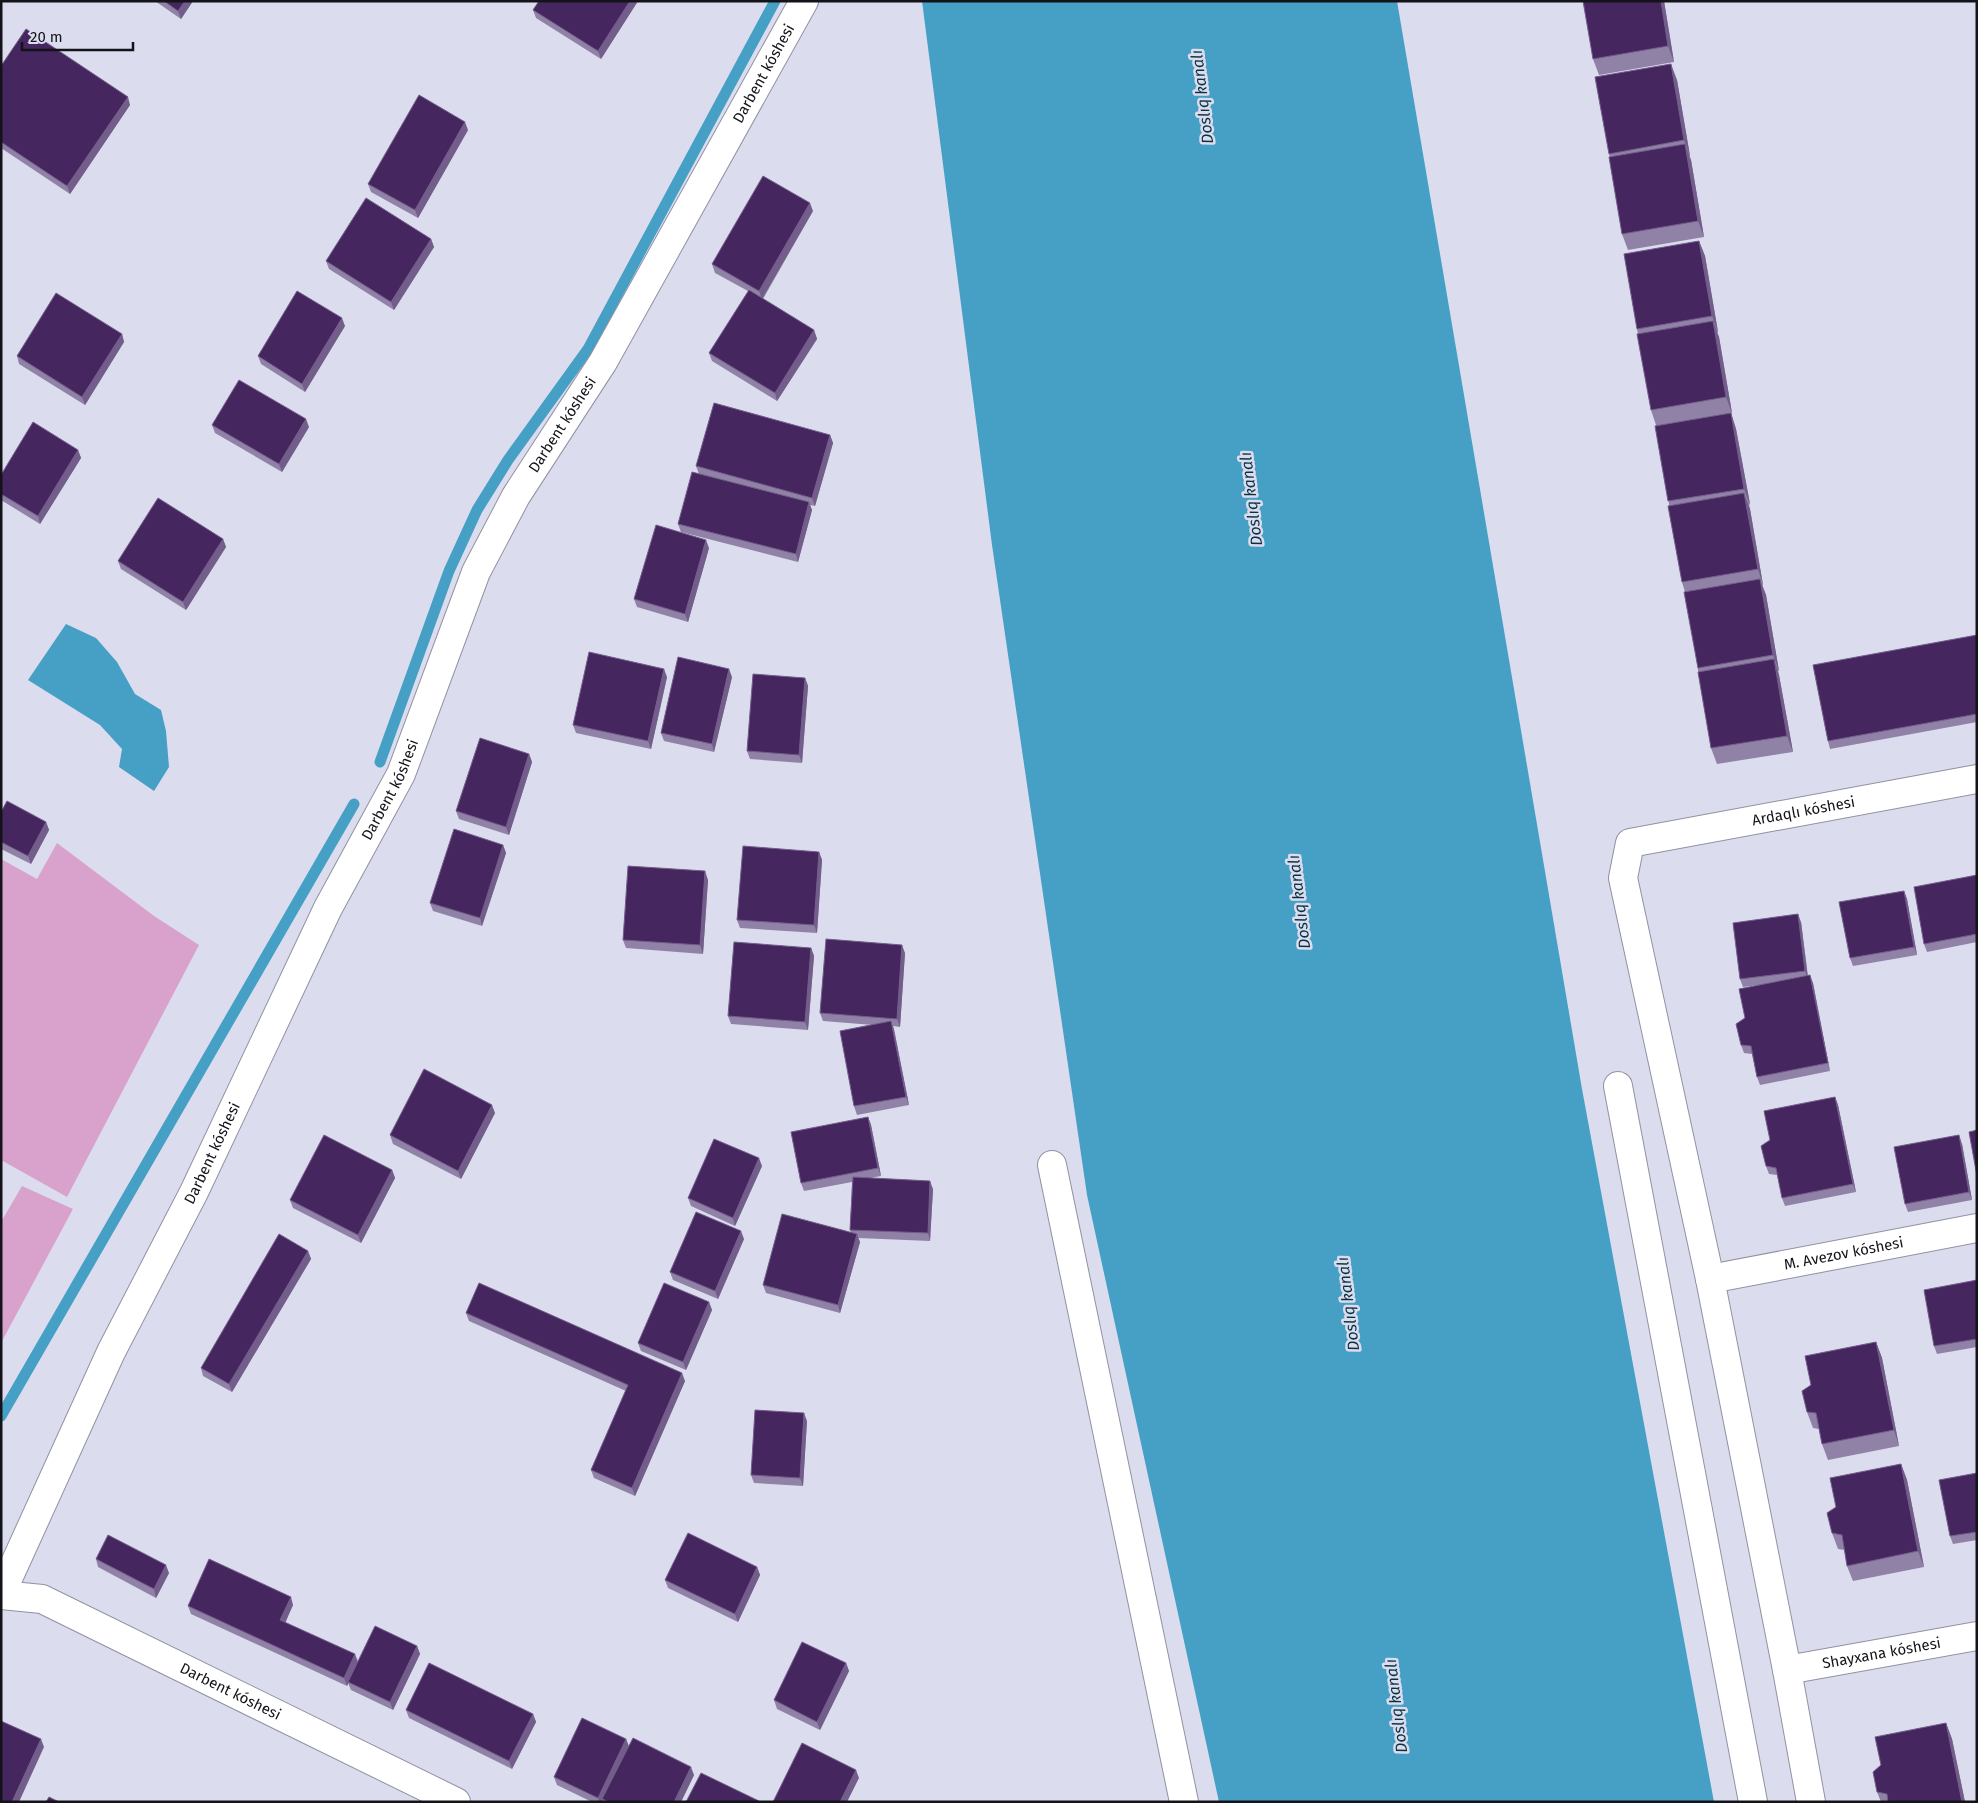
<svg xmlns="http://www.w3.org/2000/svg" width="1978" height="1803" viewBox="0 0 1978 1803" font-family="'Fira Sans',sans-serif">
	<rect width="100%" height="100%" fill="#dbddee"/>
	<g fill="#d9a2cd">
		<polygon points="57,843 154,916 199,945 67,1197 1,1160 1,859 37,879"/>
		<polygon points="22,1186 73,1209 1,1343 1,1222"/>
	</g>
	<g fill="#469fc5">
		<polygon points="922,1 1397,1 1582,1089 1714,1802 1219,1802 1087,1195 992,545"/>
		<polygon points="66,624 96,638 117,662 135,694 161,710 166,731 169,767 154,791 119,767 122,749 100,725 28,680"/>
	</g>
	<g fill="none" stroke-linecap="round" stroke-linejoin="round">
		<g stroke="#469fc5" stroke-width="11">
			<polyline points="380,762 449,571 477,510 508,460 588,349 775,1"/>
			<polyline points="1,1416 354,804"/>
		</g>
		<defs>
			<g id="street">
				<polyline points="1618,1086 1753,1802"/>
				<polyline points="1052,1165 1184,1802"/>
				<path id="s1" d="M 1710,1279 L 1977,1228"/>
				<path id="s2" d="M 1,1594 L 111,1352 L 194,1192 L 328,908 L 401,774 L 476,572 L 516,496 L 603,362 L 804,1"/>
				<path id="s3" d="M 1,1595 L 42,1599 L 456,1802"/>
				<path id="s4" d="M 1787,1670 L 1977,1636"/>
				<path id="s5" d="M 1811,1802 L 1787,1670 L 1710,1279 L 1623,878 L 1630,843 L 1977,779"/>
			</g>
		</defs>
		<use href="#street" stroke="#9092a2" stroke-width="30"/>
		<use href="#street" stroke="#fff" stroke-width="28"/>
	</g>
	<g fill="#9082a6">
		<polygon points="155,1 193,1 181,19"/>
		<polygon points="539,1 638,1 601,59 536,18 533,10"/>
		<polygon points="1664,1 1674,62 1599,75 1593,59"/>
		<polygon points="1,66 130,105 70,194 1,148"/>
		<polygon points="1677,80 1690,156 1689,156 1691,160 1704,237 1628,250 1622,234 1610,157 1609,154"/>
		<polygon points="468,130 418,218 371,192 368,184"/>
		<polygon points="813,211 763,299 814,330 817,339 777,401 712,361 709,353 748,291 715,273 712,264"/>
		<polygon points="431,239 434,247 394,310 329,269 326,261"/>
		<polygon points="1699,241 1705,256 1718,332 1717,333 1719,337 1732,413 1731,413 1736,429 1750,504 1749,505 1750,509 1763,585 1762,585 1766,595 1779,671 1778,671 1779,675 1793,752 1717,764 1711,748 1685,592 1682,582 1656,425 1651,410 1638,334 1637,329"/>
		<polygon points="345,326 305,392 261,364 258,356"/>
		<polygon points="122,334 124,342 85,405 19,364 17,356"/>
		<polygon points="212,425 309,427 282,472 215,433"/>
		<polygon points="830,435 833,443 815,506 810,505 812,510 798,562 681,532 678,524 699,474 696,466"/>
		<polygon points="78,450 81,458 40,524 1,500 1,475"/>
		<polygon points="223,539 226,547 186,610 121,569 118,561"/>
		<polygon points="709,548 688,622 637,607 634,599"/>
		<polygon points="1977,635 1977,722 1830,749 1828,741"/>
		<polygon points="667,677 651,749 576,733 573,725"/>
		<polygon points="732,677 714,752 664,741 661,733"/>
		<polygon points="805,678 808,686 802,763 750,759 747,751"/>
		<polygon points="529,754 532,762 509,835 459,819 456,811"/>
		<polygon points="1,812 46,822 49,830 31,864 1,849"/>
		<polygon points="503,845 506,853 482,926 433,911 430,903"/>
		<polygon points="819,852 822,860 817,933 740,928 737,920"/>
		<polygon points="1977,875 1977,942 1927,952 1924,944"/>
		<polygon points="708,880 703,954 626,948 623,940"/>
		<polygon points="1904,891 1907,899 1917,955 1853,966 1850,958"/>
		<polygon points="1801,922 1808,976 1813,983 1830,1071 1760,1085 1757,1077 1752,1054 1744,1053 1741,1045 1745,1018 1759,985 1743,987 1740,979"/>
		<polygon points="811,948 814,956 808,1030 731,1024 728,1016"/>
		<polygon points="905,953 900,1027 893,1026 909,1105 857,1115 854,1106 873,1025 823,1021 820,1013"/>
		<polygon points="1835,1097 1838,1105 1856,1192 1785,1206 1782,1198 1777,1175 1769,1174 1766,1166"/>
		<polygon points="495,1113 461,1179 393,1144 390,1135"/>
		<polygon points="868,1117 871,1125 881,1176 870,1178 933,1189 930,1241 858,1238 860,1242 840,1313 766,1293 763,1285 851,1232 850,1230 852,1182 804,1191 801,1183"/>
		<polygon points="1962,1144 1972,1200 1908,1212 1905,1204"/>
		<polygon points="762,1166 735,1226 691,1206 688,1198"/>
		<polygon points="392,1170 395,1178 361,1243 293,1208 290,1200"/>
		<polygon points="744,1239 718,1299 673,1280 670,1272"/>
		<polygon points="308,1251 311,1259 232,1392 203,1376 201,1368"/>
		<polygon points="1977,1280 1977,1347 1937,1354 1934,1346"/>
		<polygon points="709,1302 712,1310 686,1370 641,1351 638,1343"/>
		<polygon points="466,1313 685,1381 635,1496 594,1478 591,1470 626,1391 469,1321"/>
		<polygon points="1876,1342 1882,1358 1899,1446 1828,1460 1822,1444 1819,1429 1813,1428 1807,1412"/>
		<polygon points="807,1421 803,1486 754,1483 751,1475"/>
		<polygon points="1901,1464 1907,1480 1924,1567 1853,1581 1847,1566 1845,1550 1838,1549 1832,1533"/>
		<polygon points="1977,1473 1977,1540 1953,1544 1950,1536"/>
		<polygon points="96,1559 169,1573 156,1598 98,1567"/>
		<polygon points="757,1567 760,1575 738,1622 668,1588 665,1580"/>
		<polygon points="293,1605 285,1622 358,1662 417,1646 420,1654 393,1710 351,1690 348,1683 347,1686 191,1614 188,1606"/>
		<polygon points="846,1663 849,1671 820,1730 777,1709 774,1700"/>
		<polygon points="406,1710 533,1714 536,1722 512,1769 409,1718"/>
		<polygon points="1946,1723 1952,1739 1965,1802 1881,1802 1877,1792"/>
		<polygon points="626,1739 629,1746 694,1775 681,1802 604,1802 603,1801 603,1802 592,1802 557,1785 554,1777"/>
	</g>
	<g fill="#735d8a">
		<polygon points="185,1 193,1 181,19 178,11"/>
		<polygon points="630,1 638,1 601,59 598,51"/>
		<polygon points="1661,1 1664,1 1674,62 1668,46"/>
		<polygon points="1671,64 1677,80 1690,156 1684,140"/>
		<polygon points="128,97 130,105 70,194 67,186"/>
		<polygon points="465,122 468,130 418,218 415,210"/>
		<polygon points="1685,144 1691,160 1704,237 1698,221"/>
		<polygon points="810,203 813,211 762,299 759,291"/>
		<polygon points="431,239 434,247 394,310 391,302"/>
		<polygon points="1699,241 1705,256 1718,332 1712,316"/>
		<polygon points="342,318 345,326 305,392 302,384"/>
		<polygon points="1713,321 1719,337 1732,413 1726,397"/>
		<polygon points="814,330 817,339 777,401 775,393"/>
		<polygon points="122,334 124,342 85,405 82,397"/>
		<polygon points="1731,413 1736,429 1750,504 1744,489"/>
		<polygon points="306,419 309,427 282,472 279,464"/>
		<polygon points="830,435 833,443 815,506 812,498"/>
		<polygon points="78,450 81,458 40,524 38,516"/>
		<polygon points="1744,493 1750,509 1763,585 1758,569"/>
		<polygon points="809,502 812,510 798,562 796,554"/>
		<polygon points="223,539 226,547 186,610 183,602"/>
		<polygon points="706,540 709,548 688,622 685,614"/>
		<polygon points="1760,579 1766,595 1779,671 1773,655"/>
		<polygon points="1774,659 1779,675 1793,752 1787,736"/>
		<polygon points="664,669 667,677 651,749 648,741"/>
		<polygon points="729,669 732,677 714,752 712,744"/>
		<polygon points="805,678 808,686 802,763 799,755"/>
		<polygon points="529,754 532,762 509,835 506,827"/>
		<polygon points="46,822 49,830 31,864 28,856"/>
		<polygon points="503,845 506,853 482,926 480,918"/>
		<polygon points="819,852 822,860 817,933 814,925"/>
		<polygon points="705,871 708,880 703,954 700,945"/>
		<polygon points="1904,891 1907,899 1917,955 1914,947"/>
		<polygon points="1798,914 1801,922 1808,979 1805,971"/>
		<polygon points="902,945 905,953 900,1027 897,1019"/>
		<polygon points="811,948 814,956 808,1030 805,1022"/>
		<polygon points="1810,975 1813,983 1830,1071 1828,1063"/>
		<polygon points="891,1021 894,1029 909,1105 906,1097"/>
		<polygon points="1835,1097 1838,1105 1856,1192 1853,1184"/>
		<polygon points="492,1105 495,1113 461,1179 458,1171"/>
		<polygon points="868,1117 871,1125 881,1176 878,1168"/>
		<polygon points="1959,1135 1962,1144 1972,1200 1969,1192"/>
		<polygon points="759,1158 762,1166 735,1226 733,1218"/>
		<polygon points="392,1170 395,1178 361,1243 358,1235"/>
		<polygon points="930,1181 933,1189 930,1241 928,1233"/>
		<polygon points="741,1231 744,1239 718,1299 715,1291"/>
		<polygon points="857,1234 860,1242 840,1313 838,1305"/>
		<polygon points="308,1251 311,1259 232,1392 229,1384"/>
		<polygon points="709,1302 712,1310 686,1370 683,1362"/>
		<polygon points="1876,1342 1882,1358 1899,1446 1894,1430"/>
		<polygon points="682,1373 685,1381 635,1496 632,1488"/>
		<polygon points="804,1413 807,1421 803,1486 800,1478"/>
		<polygon points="1901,1464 1907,1480 1924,1567 1918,1551"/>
		<polygon points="166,1565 169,1573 156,1598 154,1589"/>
		<polygon points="757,1567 760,1575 738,1622 735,1614"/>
		<polygon points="291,1597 293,1605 283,1628 280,1620"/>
		<polygon points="417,1646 420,1654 393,1710 390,1702"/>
		<polygon points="355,1654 358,1662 347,1686 344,1678"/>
		<polygon points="846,1663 849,1671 820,1730 817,1722"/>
		<polygon points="533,1714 536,1722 512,1769 509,1761"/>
		<polygon points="1946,1723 1952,1739 1965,1802 1962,1802"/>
		<polygon points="41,1739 44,1747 19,1802 12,1802"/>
		<polygon points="626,1739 629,1747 602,1799 603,1802 599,1802 598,1798"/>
		<polygon points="691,1767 694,1775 681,1802 674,1802"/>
		<polygon points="856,1770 859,1778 847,1802 840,1802"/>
	</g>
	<g fill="#46265f" stroke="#735d8a">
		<polygon points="164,1 185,1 178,11"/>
		<polygon points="539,1 630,1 598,51 533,10"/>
		<polygon points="1583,1 1661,1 1668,46 1593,59"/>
		<polygon points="26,29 128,97 67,186 1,142 1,66"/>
		<polygon points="1671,64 1684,140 1609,154 1595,77"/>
		<polygon points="419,95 465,122 415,210 368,184"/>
		<polygon points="1685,144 1698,221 1622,234 1609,157"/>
		<polygon points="763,176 810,203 759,291 712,264"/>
		<polygon points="366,198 431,239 391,302 326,261"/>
		<polygon points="1699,241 1712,316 1637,329 1624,254"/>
		<polygon points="749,290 814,330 775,393 709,353"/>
		<polygon points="297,291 342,318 302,384 258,356"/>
		<polygon points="56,293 122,334 82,397 17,356"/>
		<polygon points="1713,321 1726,397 1651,410 1637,334"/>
		<polygon points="239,380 306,419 279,464 212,425"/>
		<polygon points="714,403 830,435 812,498 696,466"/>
		<polygon points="1731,413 1744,489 1668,501 1655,426"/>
		<polygon points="33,422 78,450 38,516 1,494 1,475"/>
		<polygon points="692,472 809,502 796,554 678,524"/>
		<polygon points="1744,493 1758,569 1682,582 1668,506"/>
		<polygon points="158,498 223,539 183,602 118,561"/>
		<polygon points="656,525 706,540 685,614 634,599"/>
		<polygon points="1760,579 1773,655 1698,668 1684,592"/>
		<polygon points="1977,635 1977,714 1828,741 1813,665"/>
		<polygon points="589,652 664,669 648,741 573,725"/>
		<polygon points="678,657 729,669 712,744 661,733"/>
		<polygon points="1774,659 1787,736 1711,748 1698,672"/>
		<polygon points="753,674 805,678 799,755 747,751"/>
		<polygon points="480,738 529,754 506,827 456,811"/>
		<polygon points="7,801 46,822 28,856 1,842 1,812"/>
		<polygon points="454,829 503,845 480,918 430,903"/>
		<polygon points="743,846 819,852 814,925 737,920"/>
		<polygon points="628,866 705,871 700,945 623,940"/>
		<polygon points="1977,875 1977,934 1924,944 1914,887"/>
		<polygon points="1904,891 1914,947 1850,958 1839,902"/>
		<polygon points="1798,914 1805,971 1740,979 1733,923"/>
		<polygon points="826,939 902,945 897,1019 820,1013"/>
		<polygon points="734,942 811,948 805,1022 728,1016"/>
		<polygon points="1810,975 1828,1063 1757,1077 1751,1046 1741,1045 1736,1024 1745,1018 1739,989"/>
		<polygon points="891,1021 906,1097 854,1106 840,1031"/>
		<polygon points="424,1069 492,1105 458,1171 390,1135"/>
		<polygon points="1835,1097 1853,1184 1782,1198 1776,1168 1766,1166 1761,1146 1770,1140 1764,1111"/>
		<polygon points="868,1117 878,1168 801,1183 791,1132"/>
		<polygon points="1977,1130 1977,1176 1969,1132"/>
		<polygon points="324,1135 392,1170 358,1235 290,1200"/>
		<polygon points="1959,1135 1969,1192 1905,1204 1894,1147"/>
		<polygon points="714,1139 759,1158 733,1218 688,1198"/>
		<polygon points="853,1177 930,1181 928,1233 850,1230"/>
		<polygon points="696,1212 741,1231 715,1291 670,1272"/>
		<polygon points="782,1214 857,1234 838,1305 763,1285"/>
		<polygon points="279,1234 308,1251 229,1384 201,1368"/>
		<polygon points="1977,1280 1977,1339 1934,1346 1924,1290"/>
		<polygon points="479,1283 682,1373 632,1488 591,1470 628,1385 466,1313"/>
		<polygon points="664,1283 709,1302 683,1362 638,1343"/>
		<polygon points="1876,1342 1894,1430 1822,1444 1816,1413 1807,1412 1802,1391 1811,1385 1805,1356"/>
		<polygon points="755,1410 804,1413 800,1478 751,1475"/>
		<polygon points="1901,1464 1918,1551 1847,1566 1842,1535 1832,1533 1827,1513 1836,1507 1830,1478"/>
		<polygon points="1977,1473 1977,1532 1950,1536 1939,1480"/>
		<polygon points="688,1533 757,1567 735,1614 665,1580"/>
		<polygon points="108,1535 166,1565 154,1589 96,1559"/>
		<polygon points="209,1559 291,1597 280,1620 355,1654 344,1678 188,1606"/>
		<polygon points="375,1626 417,1646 390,1702 348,1682"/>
		<polygon points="802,1642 846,1663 817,1722 774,1700"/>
		<polygon points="429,1663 533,1714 509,1761 406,1710"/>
		<polygon points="582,1718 626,1739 598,1798 554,1777"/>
		<polygon points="1,1721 41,1739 12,1802 1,1802"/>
		<polygon points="1946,1723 1962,1802 1888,1802 1887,1794 1877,1792 1873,1772 1881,1765 1875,1737"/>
		<polygon points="633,1738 691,1767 674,1802 609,1802 602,1799"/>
		<polygon points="802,1743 856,1770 840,1802 773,1802"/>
		<polygon points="701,1773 759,1801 759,1802 686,1802"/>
		<polygon points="49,1797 59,1802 46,1802"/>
	</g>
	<g text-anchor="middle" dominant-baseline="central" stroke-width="5" stroke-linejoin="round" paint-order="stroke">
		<g font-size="15" fill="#131319" stroke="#dbddee">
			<text stroke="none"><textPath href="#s2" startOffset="1704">Darbent kóshesi</textPath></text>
			<text stroke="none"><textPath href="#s2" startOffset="1299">Darbent kóshesi</textPath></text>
			<text stroke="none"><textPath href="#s2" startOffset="894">Darbent kóshesi</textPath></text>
			<text stroke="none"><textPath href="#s5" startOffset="1155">Ardaqlı kóshesi</textPath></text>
			<text stroke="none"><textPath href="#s2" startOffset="489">Darbent kóshesi</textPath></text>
			<text stroke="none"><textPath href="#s1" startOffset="136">M. Avezov kóshesi</textPath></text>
			<text stroke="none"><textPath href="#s4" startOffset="96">Shayxana kóshesi</textPath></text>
			<text stroke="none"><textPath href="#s3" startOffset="251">Darbent kóshesi</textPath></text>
		</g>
		<g font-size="16" font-style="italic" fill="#083242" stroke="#dbddee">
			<text transform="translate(1202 97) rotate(-97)">Doslıq kanalı</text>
			<text transform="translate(1251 499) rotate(-97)">Doslıq kanalı</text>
			<text transform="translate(1299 902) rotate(-97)">Doslıq kanalı</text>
			<text transform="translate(1348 1304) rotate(-97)">Doslıq kanalı</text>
			<text transform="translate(1396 1706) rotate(-97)">Doslıq kanalı</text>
		</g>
	</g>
	<rect width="1978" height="1803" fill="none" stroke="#131319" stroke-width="5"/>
	<path d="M22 42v8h111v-8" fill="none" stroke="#131319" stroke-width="2.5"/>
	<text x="30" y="42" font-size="15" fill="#131319" stroke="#dbddee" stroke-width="4" paint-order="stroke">20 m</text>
</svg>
